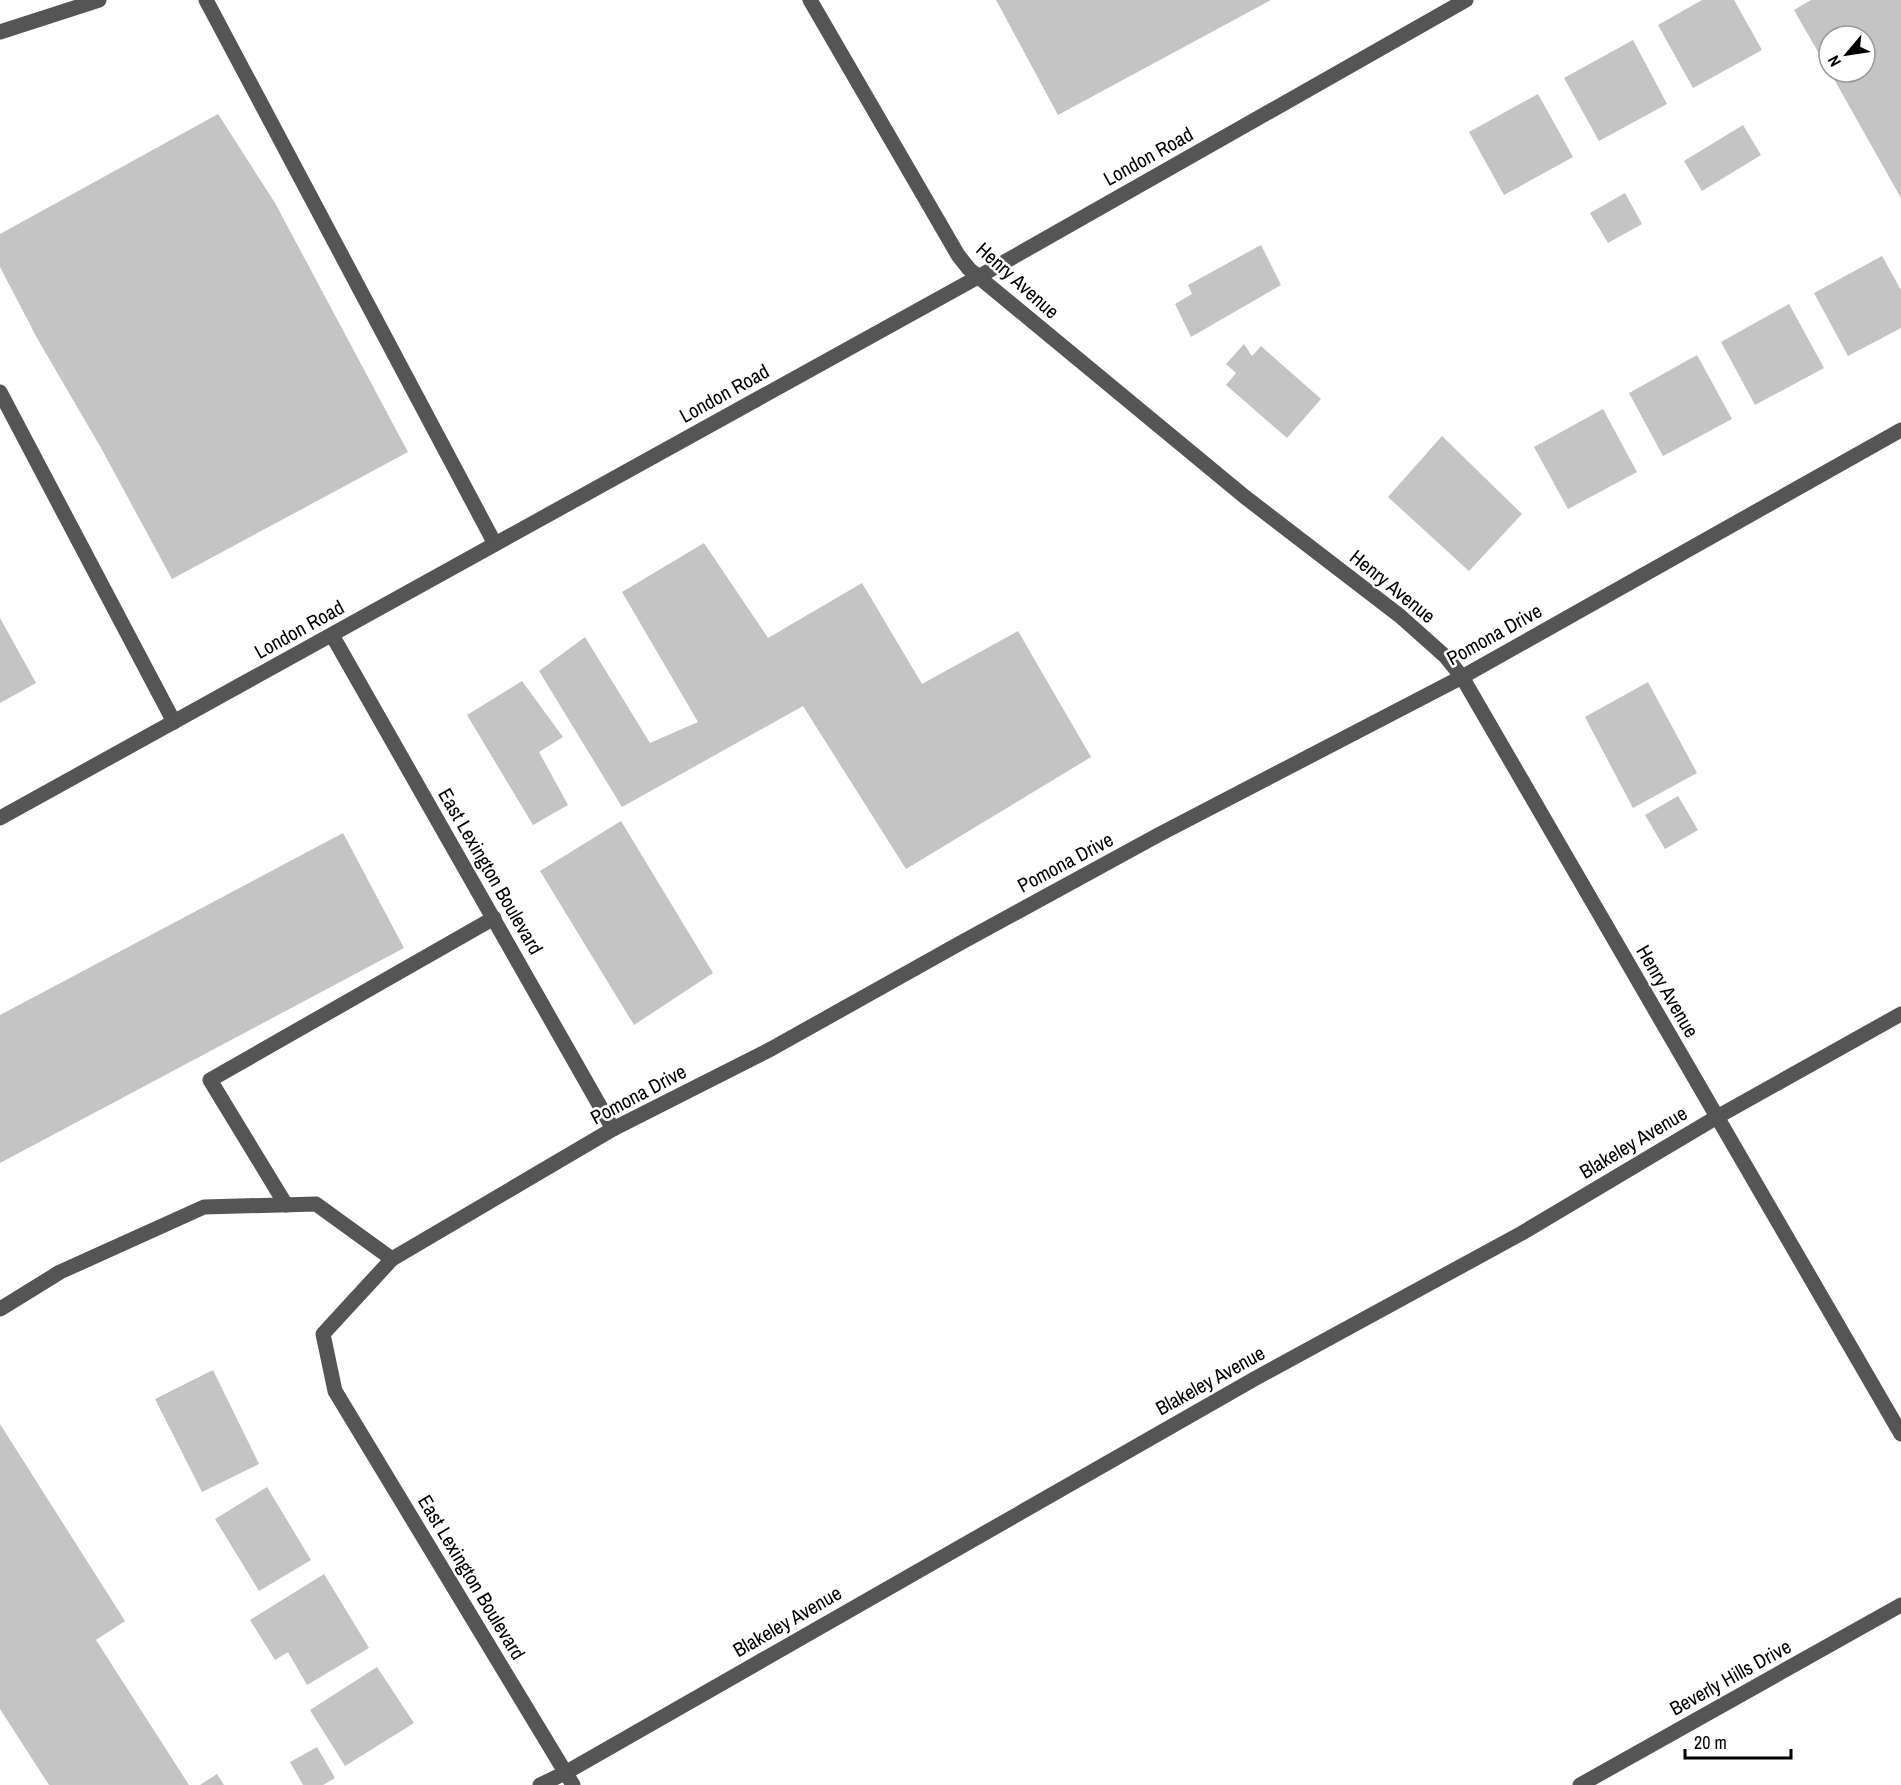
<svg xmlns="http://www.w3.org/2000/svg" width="1901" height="1785" viewBox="0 0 1901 1785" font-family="'Archivo Narrow',sans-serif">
	<rect width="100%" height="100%" fill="#fff"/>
	<g fill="#c4c4c4">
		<polygon points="996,0 1271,0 1058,115"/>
		<polygon points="1702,0 1734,0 1762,50 1693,88 1658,25"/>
		<polygon points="1811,0 1901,0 1901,198 1830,72 1865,72 1865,36 1829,36 1829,71 1794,10"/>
		<polygon points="1633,40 1667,104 1599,141 1564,78"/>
		<polygon points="1538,94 1573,157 1504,195 1469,132"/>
		<polygon points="218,114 275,203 408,452 172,579 101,448 37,338 0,267 0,234"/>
		<polygon points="1743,125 1761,155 1702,191 1684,161"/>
		<polygon points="1625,193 1642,224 1608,243 1590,213"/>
		<polygon points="1261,245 1281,285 1191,337 1175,304 1192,294 1188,285"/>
		<polygon points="1882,256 1901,290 1901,328 1848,356 1814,293"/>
		<polygon points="1789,304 1824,368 1755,405 1721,342"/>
		<polygon points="1244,344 1252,356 1261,346 1321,399 1287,438 1226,385 1236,373 1226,364"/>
		<polygon points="1697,355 1732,419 1663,456 1629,393"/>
		<polygon points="1603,409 1637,472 1568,509 1534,447"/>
		<polygon points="1442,436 1522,514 1469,571 1388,497"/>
		<polygon points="704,543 768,638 862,583 922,684 1018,631 1091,757 906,869 803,706 622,807 539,671 585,637 650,743 698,722 622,592"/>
		<polygon points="0,618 36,683 0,703"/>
		<polygon points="522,681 563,737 539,752 568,805 533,825 467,715"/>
		<polygon points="1648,682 1697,773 1633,808 1585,717"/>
		<polygon points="1678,796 1698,830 1665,849 1645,815"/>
		<polygon points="621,821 713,973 634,1025 540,871"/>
		<polygon points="343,833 404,948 0,1163 0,1015"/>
		<polygon points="213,1370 259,1464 202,1492 155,1399"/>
		<polygon points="0,1424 125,1621 96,1640 189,1785 49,1785 0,1709"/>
		<polygon points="267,1487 311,1560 259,1591 215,1519"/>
		<polygon points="324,1574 369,1648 307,1685 288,1652 275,1660 250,1620"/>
		<polygon points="377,1667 414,1723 345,1766 310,1710"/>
		<polygon points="317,1747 335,1778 323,1785 303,1785 290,1762"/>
		<polygon points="217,1774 224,1785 200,1785"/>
	</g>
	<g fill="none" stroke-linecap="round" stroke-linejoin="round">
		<g stroke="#555" stroke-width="15">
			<polyline points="206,0 495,544"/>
			<polyline points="810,0 958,255 969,269 1245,497 1400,616 1446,657 1462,677 1901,1434"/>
			<polyline points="0,32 99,0"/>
			<polyline points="0,392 174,722"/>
			<polyline points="332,635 613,1129"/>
			<polyline points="0,818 978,277 1466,0"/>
			<polyline points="286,1205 210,1080 494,918"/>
			<polyline points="0,1309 60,1272 204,1207 316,1204 392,1259"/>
			<polyline points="540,1785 565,1773 1256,1378 1522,1233 1717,1117 1901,1014"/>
			<polyline points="573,1785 335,1391 323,1334 392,1259 613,1129 771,1049 964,941 1160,834 1462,677 1901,430"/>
			<polyline points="1580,1785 1901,1605"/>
		</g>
	</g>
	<g text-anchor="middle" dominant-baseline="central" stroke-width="5" stroke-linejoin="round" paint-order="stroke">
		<g font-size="20" fill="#000" stroke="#fff">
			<text transform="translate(1148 156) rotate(-29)">London Road</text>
			<text transform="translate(1018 280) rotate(42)">Henry Avenue</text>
			<text transform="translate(724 393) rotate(-29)">London Road</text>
			<text transform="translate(1393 586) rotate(39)">Henry Avenue</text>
			<text transform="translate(299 629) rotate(-29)">London Road</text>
			<text transform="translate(1494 634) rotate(-29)">Pomona Drive</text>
			<text transform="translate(1065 862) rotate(-28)">Pomona Drive</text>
			<text transform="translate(491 871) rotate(60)">East Lexington Boulevard</text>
			<text transform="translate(1668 991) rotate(60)">Henry Avenue</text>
			<text transform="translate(638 1094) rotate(-28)">Pomona Drive</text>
			<text transform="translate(1633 1142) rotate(-31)">Blakeley Avenue</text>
			<text transform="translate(1210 1380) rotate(-29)">Blakeley Avenue</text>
			<text transform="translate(472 1577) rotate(59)">East Lexington Boulevard</text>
			<text transform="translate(787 1621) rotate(-30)">Blakeley Avenue</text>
			<text transform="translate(1730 1677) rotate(-29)">Beverly Hills Drive</text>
		</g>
	</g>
	<g transform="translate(1847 54) rotate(241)"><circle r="28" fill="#ffffff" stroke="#999999" stroke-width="1.5"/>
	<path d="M0-4.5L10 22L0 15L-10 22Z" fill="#000000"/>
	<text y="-9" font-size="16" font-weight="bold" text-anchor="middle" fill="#000000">N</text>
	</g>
	<path d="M1685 1749v9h106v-9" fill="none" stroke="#000000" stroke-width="3"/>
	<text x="1694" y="1749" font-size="18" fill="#000000" stroke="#ffffff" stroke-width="4.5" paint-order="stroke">20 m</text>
</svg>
